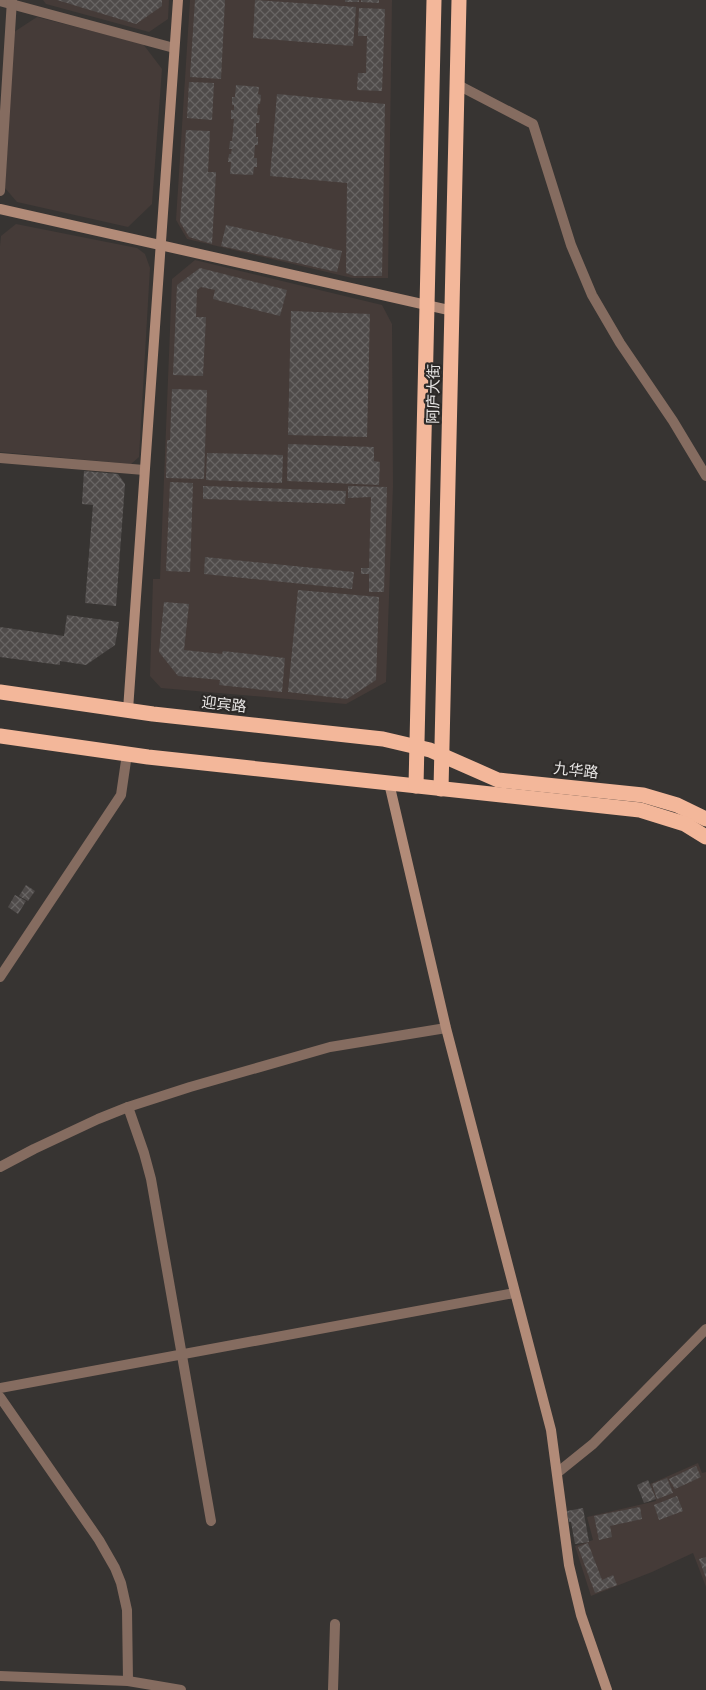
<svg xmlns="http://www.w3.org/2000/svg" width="706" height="1690" viewBox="0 0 706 1690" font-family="'PT Sans Narrow','Noto Sans SC',sans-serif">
	<defs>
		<pattern id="building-cross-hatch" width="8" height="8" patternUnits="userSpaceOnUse" patternTransform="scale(1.25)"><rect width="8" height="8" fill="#4f4b4a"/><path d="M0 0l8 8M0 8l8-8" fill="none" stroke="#686564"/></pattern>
	</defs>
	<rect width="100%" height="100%" fill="#373432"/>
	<g fill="#453b38">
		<polygon points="43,0 169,0 168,19 149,32 46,4"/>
		<polygon points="190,0 392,0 388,278 352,278 187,239 176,220"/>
		<polygon points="37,17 143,44 162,69 152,204 128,227 17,202 5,188 14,32"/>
		<polygon points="16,224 137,248 145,254 150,268 139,457 131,464 0,452 0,246 1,236"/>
		<polygon points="195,260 382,305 392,324 393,486 386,682 346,704 161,688 150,676 153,579 160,579 172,279"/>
		<polygon points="698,1463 702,1473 706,1472 706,1587 693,1553 652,1572 591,1596 575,1546 593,1540 587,1517 656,1501 650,1484"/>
	</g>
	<g fill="url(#building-cross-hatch)">
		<polygon points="57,0 162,0 162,6 136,24"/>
		<polygon points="195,0 225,0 221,79 190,77"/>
		<polygon points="255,0 356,7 353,46 253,38"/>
		<rect x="345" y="0" width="14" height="2"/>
		<polygon points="361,0 379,0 379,3 361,2"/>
		<polygon points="359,8 385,9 382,91 357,90 358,73 366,73 367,36 358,36"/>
		<polygon points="189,82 214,83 212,120 187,118"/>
		<polygon points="236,85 259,87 258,94 261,95 260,104 258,104 257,115 260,115 259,123 256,123 256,137 258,137 258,145 255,145 254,158 257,158 257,167 254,167 253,175 230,174 231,162 228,162 229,154 231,154 232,149 229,149 230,141 232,141 234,119 231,119 231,110 234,110 234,105 232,105 232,97 235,97"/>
		<polygon points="277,94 385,104 382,276 354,276 346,273 347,183 270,176"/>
		<polygon points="186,130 210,131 208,172 216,172 212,244 189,237 180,222"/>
		<polygon points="226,225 342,251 337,272 221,246"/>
		<polygon points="200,268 287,290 280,316 213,299 215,290 201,287 197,290 196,317 206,317 203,376 173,375 177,285"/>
		<polygon points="291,311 370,314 367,437 288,435"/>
		<polygon points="172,389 207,390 204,479 166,478 167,440 170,440"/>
		<polygon points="288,444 374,447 374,461 380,462 379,485 287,481"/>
		<polygon points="207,453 283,455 282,483 206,480"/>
		<polygon points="84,471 118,474 125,484 116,606 85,603 93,505 82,504"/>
		<polygon points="170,482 193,483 190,572 166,571"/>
		<polygon points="203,486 346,491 345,504 203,499"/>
		<polygon points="348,486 387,487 384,592 369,592 369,574 361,574 361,568 369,568 371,497 348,498"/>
		<polygon points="205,557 354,572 352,589 204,574"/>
		<polygon points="298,590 379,597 376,680 347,699 288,692"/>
		<polygon points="164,602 189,604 184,650 222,654 223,651 285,658 282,692 219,685 220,680 178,676 159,652"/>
		<polygon points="67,615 119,622 115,645 86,665 60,661 60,665 0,657 0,627 64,636"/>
		<polygon points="26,885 35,891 28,901 19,896"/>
		<polygon points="15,895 26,901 18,914 8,907"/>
		<polygon points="696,1466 701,1477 675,1489 669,1479"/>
		<polygon points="667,1478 673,1493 657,1499 652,1484"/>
		<polygon points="648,1480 656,1499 644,1503 637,1485"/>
		<polygon points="677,1496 683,1511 659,1520 654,1505"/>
		<polygon points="640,1507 642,1519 610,1526 612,1537 599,1540 594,1516"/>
		<polygon points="583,1508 589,1542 575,1544 571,1522 569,1522 567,1511"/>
		<polygon points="588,1543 602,1580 613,1575 617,1585 595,1593 578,1547"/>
		<polygon points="706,1557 706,1578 699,1559"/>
	</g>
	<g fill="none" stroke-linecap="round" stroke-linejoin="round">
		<g stroke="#856c60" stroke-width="10">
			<polyline points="0,1 174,48"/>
			<polyline points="458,85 533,124 571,245 592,295 620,343 673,421 706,476"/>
			<polyline points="0,191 12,0"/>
			<polyline points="0,458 144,470"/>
			<polyline points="0,977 121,795 127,754"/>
			<polyline points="128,1107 144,1153 151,1179 211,1521"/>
			<polyline points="0,1167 34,1149 98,1119 128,1107 190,1087 330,1047 446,1028"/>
			<polyline points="0,1388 514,1293"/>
			<polyline points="0,1397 99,1540 115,1568 121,1583 127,1610 128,1681"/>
			<polyline points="557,1473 593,1444 706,1329"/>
			<polyline points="0,1676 128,1681 181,1690"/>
			<polyline points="333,1690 335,1624"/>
		</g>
		<g stroke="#b28b78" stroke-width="10">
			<polyline points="0,209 453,311"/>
			<polyline points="128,710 178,0"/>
			<polyline points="389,783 446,1028 551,1430 569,1565 581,1615 607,1690"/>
		</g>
		<g stroke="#f3b79a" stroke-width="15">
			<polyline points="0,692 153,714 383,739 430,750 498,780 643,795 677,805 706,819"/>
			<polyline points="0,736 148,757 640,810 685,824 706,837"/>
			<polyline points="416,786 434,0"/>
			<polyline points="441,789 459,0"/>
		</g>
	</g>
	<g text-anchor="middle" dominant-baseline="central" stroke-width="4.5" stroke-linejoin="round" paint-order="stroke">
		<g font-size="15" fill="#e8e6e5" stroke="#2d2a28">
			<text transform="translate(433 394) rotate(-89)">阿庐大街</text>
			<text transform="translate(224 704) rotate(6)">迎宾路</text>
			<text transform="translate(576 770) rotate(6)">九华路</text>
		</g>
	</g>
</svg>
